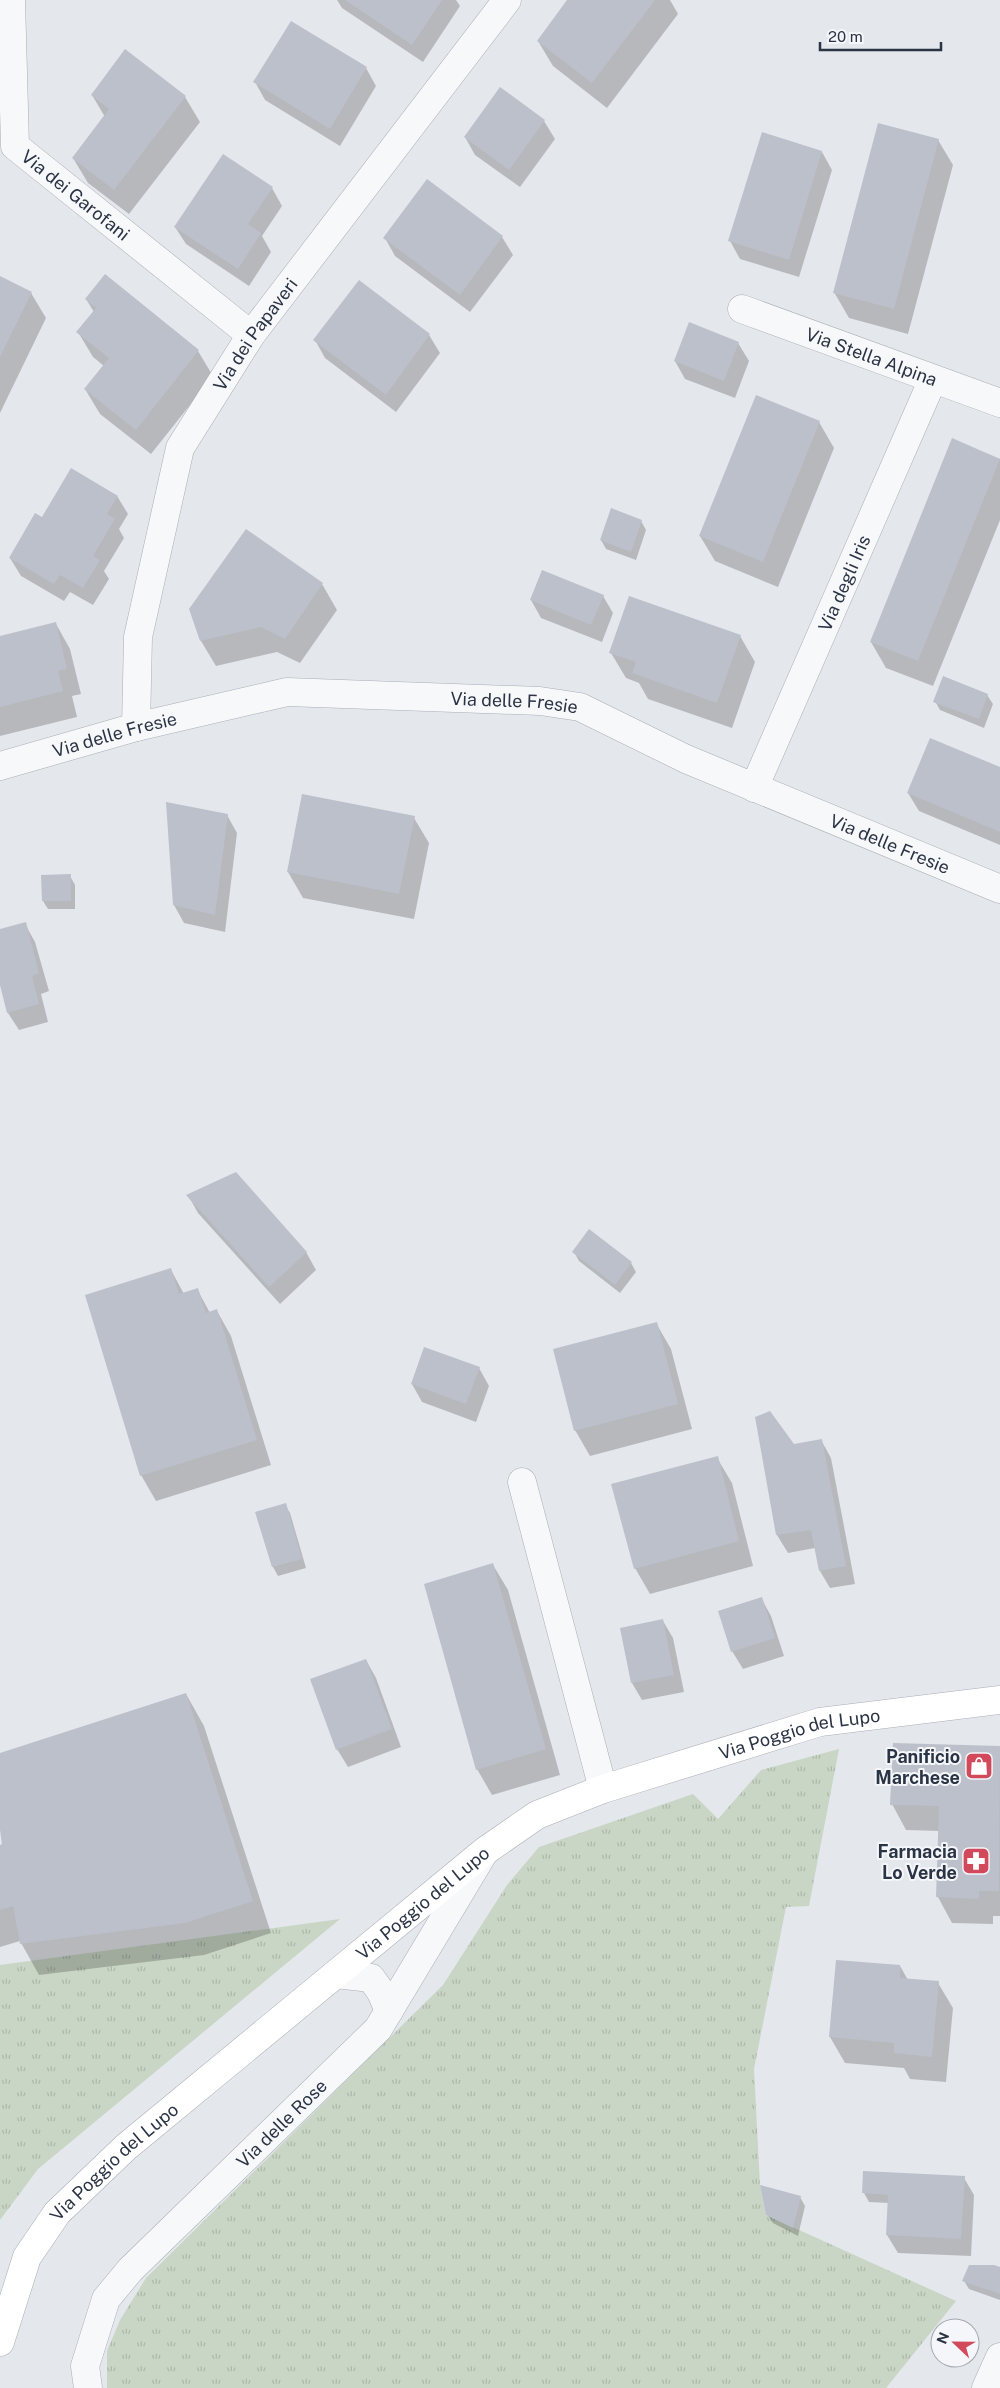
<svg xmlns="http://www.w3.org/2000/svg" width="1000" height="2388" viewBox="0 0 1000 2388" font-family="'Public Sans',sans-serif">
	<defs>
		<pattern id="grass-tufts" width="24" height="20" patternUnits="userSpaceOnUse" patternTransform="scale(1.25)"><rect width="24" height="20" fill="#c9d6c5"/><path d="M3 7l-1-3M5 7V3M7 7l1-3M15 17l-1-3M17 17v-4M19 17l1-3" fill="none" stroke="#adb8ab"/></pattern>
	</defs>
	<rect width="100%" height="100%" fill="#e4e7ec"/>
	<g fill="url(#grass-tufts)">
		<polygon points="839,1749 809,1906 786,1907 754,2069 760,2185 766,2215 956,2301 886,2388 107,2388 107,2351 120,2320 146,2278 443,1985 507,1885 539,1847 693,1794 718,1819 761,1770"/>
		<polygon points="340,1919 38,2169 0,2220 0,1965"/>
	</g>
	<g fill="#0003">
		<polygon points="337,0 456,0 460,6 423,62 342,8"/>
		<polygon points="569,0 670,0 678,14 607,108 553,66 538,41"/>
		<polygon points="366,68 376,86 340,146 265,100 255,82"/>
		<polygon points="92,95 185,97 200,122 129,214 88,183 73,158 105,117"/>
		<polygon points="544,121 555,139 520,187 475,155 465,137"/>
		<polygon points="938,140 953,165 908,334 849,318 834,292"/>
		<polygon points="822,152 832,170 799,277 740,259 730,241"/>
		<polygon points="427,181 502,237 513,255 470,312 395,256 385,238"/>
		<polygon points="272,188 282,206 262,236 271,252 249,286 186,244 175,227"/>
		<polygon points="0,278 31,293 46,318 0,413"/>
		<polygon points="359,282 429,335 440,353 396,412 325,358 315,340"/>
		<polygon points="86,299 198,351 213,376 151,454 100,414 85,389 104,366 93,357 78,332 94,312"/>
		<polygon points="738,343 749,361 735,398 685,379 675,361"/>
		<polygon points="819,422 834,448 778,587 715,561 700,536"/>
		<polygon points="953,440 1000,459 1000,520 933,686 886,668 871,642"/>
		<polygon points="117,496 128,514 119,529 124,538 104,571 109,579 93,605 70,592 64,601 21,576 10,558 43,519"/>
		<polygon points="641,521 646,530 636,560 606,549 601,540"/>
		<polygon points="246,530 322,584 337,610 300,663 277,652 216,666 201,641 191,609"/>
		<polygon points="603,596 613,613 602,642 541,618 531,600"/>
		<polygon points="56,624 70,649 81,694 72,696 77,717 0,736 0,637"/>
		<polygon points="740,636 755,662 732,728 648,699 639,683 626,678 611,653"/>
		<polygon points="987,695 993,704 984,728 940,710 935,701"/>
		<polygon points="1000,769 1000,845 919,811 908,793"/>
		<polygon points="227,815 237,833 225,932 184,923 174,905"/>
		<polygon points="414,818 429,843 414,919 303,898 288,872"/>
		<polygon points="70,876 75,885 75,909 48,909 43,901"/>
		<polygon points="25,924 35,942 49,991 41,994 48,1022 19,1030 8,1013 0,980 0,931"/>
		<polygon points="188,1195 306,1252 316,1270 280,1304 198,1213"/>
		<polygon points="574,1252 631,1263 636,1272 620,1293 579,1261"/>
		<polygon points="171,1270 184,1294 197,1289 210,1313 217,1311 231,1336 271,1465 156,1501 141,1475"/>
		<polygon points="656,1323 671,1349 692,1429 590,1456 575,1430"/>
		<polygon points="479,1368 489,1386 476,1422 422,1402 412,1384"/>
		<polygon points="757,1418 794,1445 821,1440 831,1458 855,1584 830,1588 820,1571 815,1548 788,1553 777,1535"/>
		<polygon points="717,1458 732,1483 753,1566 650,1594 635,1568"/>
		<polygon points="285,1505 290,1513 306,1568 278,1576 273,1567 257,1512"/>
		<polygon points="493,1565 508,1590 560,1775 492,1795 477,1769"/>
		<polygon points="761,1598 771,1616 784,1656 743,1669 732,1651"/>
		<polygon points="663,1621 673,1638 684,1692 642,1700 632,1683"/>
		<polygon points="366,1660 376,1678 401,1747 348,1767 337,1749"/>
		<polygon points="186,1694 204,1726 271,1933 204,1955 39,1975 20,1941 0,1947 0,1847 4,1845 0,1822 0,1755"/>
		<polygon points="894,1744 1000,1748 1000,1916 993,1916 993,1924 952,1923 938,1897 940,1831 906,1830 892,1804"/>
		<polygon points="900,1966 908,1980 938,1983 953,2008 946,2082 910,2079 904,2068 845,2063 830,2037"/>
		<polygon points="865,2173 964,2178 974,2195 971,2256 898,2253 887,2235 889,2203 869,2202 864,2193"/>
		<polygon points="800,2197 805,2206 798,2236 773,2223 767,2214"/>
		<polygon points="1000,2269 1000,2300 969,2289 964,2281"/>
	</g>
	<g fill="#bbc0ca">
		<polygon points="345,0 442,0 412,45"/>
		<polygon points="567,0 655,0 592,83 537,41"/>
		<polygon points="291,21 367,67 330,129 253,82"/>
		<polygon points="125,49 186,96 114,190 72,158 109,109 91,95"/>
		<polygon points="500,87 545,120 509,170 464,137"/>
		<polygon points="878,123 939,139 894,309 833,293"/>
		<polygon points="762,132 822,151 789,260 728,241"/>
		<polygon points="223,154 273,187 248,224 261,233 238,269 174,227"/>
		<polygon points="427,179 503,236 460,295 383,238"/>
		<polygon points="105,274 199,350 136,430 84,389 109,358 76,332 96,308 85,299"/>
		<polygon points="0,276 32,292 0,357"/>
		<polygon points="359,280 430,334 386,395 313,340"/>
		<polygon points="689,322 739,342 724,381 674,361"/>
		<polygon points="756,395 820,421 763,562 699,536"/>
		<polygon points="952,438 1000,459 918,661 870,642"/>
		<polygon points="71,468 118,496 107,514 115,519 93,556 100,560 83,588 60,575 54,584 9,558 35,513 42,517"/>
		<polygon points="611,508 642,520 631,552 600,540"/>
		<polygon points="246,529 323,583 285,639 261,627 200,641 189,609"/>
		<polygon points="542,570 604,595 591,625 530,600"/>
		<polygon points="629,596 741,635 717,703 632,673 636,662 609,653"/>
		<polygon points="56,622 67,669 58,671 63,691 0,707 0,636"/>
		<polygon points="943,676 988,694 979,719 933,702"/>
		<polygon points="930,738 1000,767 1000,832 907,793"/>
		<polygon points="302,794 415,816 399,894 287,872"/>
		<polygon points="166,802 228,814 215,915 173,905"/>
		<polygon points="71,874 71,901 42,901 41,875"/>
		<polygon points="26,922 39,973 32,976 39,1004 7,1013 0,985 0,929"/>
		<polygon points="236,1172 307,1252 269,1287 186,1195"/>
		<polygon points="589,1229 632,1262 615,1285 572,1252"/>
		<polygon points="171,1268 179,1294 198,1288 206,1313 217,1309 257,1440 140,1476 85,1295"/>
		<polygon points="657,1322 678,1404 574,1431 553,1349"/>
		<polygon points="424,1347 480,1367 466,1404 411,1384"/>
		<polygon points="770,1411 794,1444 822,1439 846,1566 819,1571 811,1530 776,1535 755,1417"/>
		<polygon points="718,1456 739,1541 634,1569 611,1484"/>
		<polygon points="286,1503 302,1559 272,1567 255,1512"/>
		<polygon points="493,1563 546,1749 476,1770 424,1584"/>
		<polygon points="762,1597 775,1638 731,1652 718,1611"/>
		<polygon points="663,1619 674,1675 631,1683 620,1628"/>
		<polygon points="366,1659 392,1729 336,1750 310,1679"/>
		<polygon points="186,1693 253,1901 185,1923 20,1944 13,1906 0,1910 0,1845 2,1844 0,1830 0,1753"/>
		<polygon points="893,1743 1000,1746 999,1891 979,1891 979,1899 936,1897 939,1806 890,1805"/>
		<polygon points="836,1960 900,1965 900,1978 939,1981 932,2057 894,2053 894,2043 829,2037"/>
		<polygon points="863,2171 965,2176 961,2239 886,2235 888,2195 862,2193"/>
		<polygon points="760,2185 801,2196 793,2228 766,2215"/>
		<polygon points="969,2265 994,2265 1000,2267 1000,2294 962,2281"/>
	</g>
	<g fill="none" stroke-linecap="round" stroke-linejoin="round">
		<defs>
			<g id="street">
				<path id="s1" d="M 11,0 L 15,146 L 251,335"/>
				<path id="s2" d="M 742,309 L 1000,403"/>
				<path id="s3" d="M 136,727 L 138,637 L 180,448 L 251,335 L 507,0"/>
				<path id="s4" d="M 0,766 L 136,727 L 287,692 L 540,701 L 580,707 L 686,759 L 1000,889"/>
				<path id="s5" d="M 754,788 L 933,379"/>
				<polyline points="522,1482 603,1789"/>
				<polyline points="336,1974 371,1978 381,1992 389,2011"/>
				<path id="s6" d="M 88,2388 L 85,2366 L 106,2299 L 130,2270 L 378,2029 L 483,1854"/>
				<polyline points="986,2388 1000,2357"/>
			</g>
			<g id="secondary">
				<path id="s7" d="M 0,2342 L 27,2257 L 57,2213 L 126,2147 L 485,1851 L 537,1815 L 603,1789 L 820,1722 L 1000,1700"/>
			</g>
		</defs>
		<use href="#street" stroke="#a9aeb7" stroke-width="29"/>
		<use href="#secondary" stroke="#a9aeb7" stroke-width="29"/>
		<use href="#street" stroke="#f7f8fa" stroke-width="28"/>
		<use href="#secondary" stroke="#fff" stroke-width="28"/>
	</g>
	<defs>
		<symbol id="shop-square" viewBox="-11 -11 22 22"><rect x="-9" y="-9" width="18" height="18" rx="4" fill="#d1495b" stroke="#f4f6f9"/><path d="M-5-2.5h2.3a2.7 3.5 0 0 1 5.4 0H5L5.5 6h-11ZM-1.5-2.5h3a1.5 2.3 0 0 0-3 0Z" fill="#fff"/></symbol>
		<symbol id="pharmacy-square" viewBox="-11 -11 22 22"><rect x="-9" y="-9" width="18" height="18" rx="4" fill="#d1495b" stroke="#f4f6f9"/><path d="M-2-6h4v4h4v4h-4v4h-4v-4h-4v-4h4Z" fill="#fff"/></symbol>
	</defs>
	<g fill-rule="evenodd">
		<use href="#shop-square" x="963" y="1750" width="32" height="32"/>
		<use href="#pharmacy-square" x="960" y="1845" width="32" height="32"/>
	</g>
	<g text-anchor="middle" dominant-baseline="central" stroke-width="4" stroke-linejoin="round" paint-order="stroke">
		<g font-size="18" fill="#2b3445" stroke="#f4f6f9">
			<text stroke="none"><textPath href="#s1" startOffset="224">Via dei Garofani</textPath></text>
			<text stroke="none"><textPath href="#s3" startOffset="420">Via dei Papaveri</textPath></text>
			<text stroke="none"><textPath href="#s2" startOffset="138">Via Stella Alpina</textPath></text>
			<text stroke="none"><textPath href="#s5" startOffset="224">Via degli Iris</textPath></text>
			<text stroke="none"><textPath href="#s4" startOffset="524">Via delle Fresie</textPath></text>
			<text stroke="none"><textPath href="#s4" startOffset="119">Via delle Fresie</textPath></text>
			<text stroke="none"><textPath href="#s4" startOffset="929">Via delle Fresie</textPath></text>
			<text stroke="none"><textPath href="#s7" startOffset="1042">Via Poggio del Lupo</textPath></text>
			<text stroke="none"><textPath href="#s7" startOffset="622">Via Poggio del Lupo</textPath></text>
			<text stroke="none"><textPath href="#s6" startOffset="341">Via delle Rose</textPath></text>
			<text stroke="none"><textPath href="#s7" startOffset="219">Via Poggio del Lupo</textPath></text>
		</g>
		<g font-size="18" font-weight="bold" fill="#2b3445" stroke="#f4f6f9" text-anchor="end">
			<text x="960" y="1756">Panificio<tspan x="960" dy="21">Marchese</tspan></text>
			<text x="957" y="1851">Farmacia<tspan x="957" dy="21">Lo Verde</tspan></text>
		</g>
	</g>
	<g transform="translate(955 2343) rotate(292)"><circle r="24" fill="#f4f6f9" stroke="#a4a8b1"/>
	<path d="M0-4L9 19L0 12L-9 19Z" fill="#d1495b"/>
	<text y="-8" font-size="14" font-weight="bold" text-anchor="middle" fill="#2b3445">N</text>
	</g>
	<path d="M820 42v8h121v-8" fill="none" stroke="#2b3445" stroke-width="2.5"/>
	<text x="828" y="42" font-size="15" fill="#2b3445" stroke="#f4f6f9" stroke-width="4" paint-order="stroke">20 m</text>
</svg>
